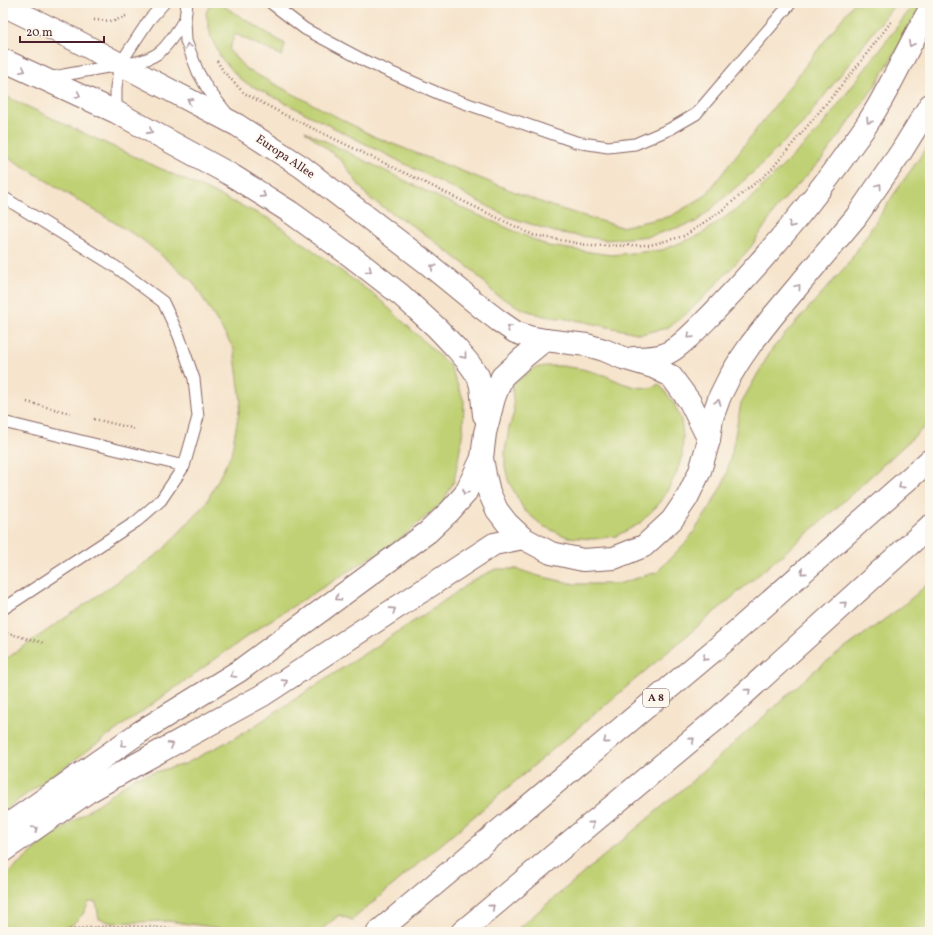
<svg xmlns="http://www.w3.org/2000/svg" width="933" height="935" viewBox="0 0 933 935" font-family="Vollkorn,serif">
	<rect width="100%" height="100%" fill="#fbf7ec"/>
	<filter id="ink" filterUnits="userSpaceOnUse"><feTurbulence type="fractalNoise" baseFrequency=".025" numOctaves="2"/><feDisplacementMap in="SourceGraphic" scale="8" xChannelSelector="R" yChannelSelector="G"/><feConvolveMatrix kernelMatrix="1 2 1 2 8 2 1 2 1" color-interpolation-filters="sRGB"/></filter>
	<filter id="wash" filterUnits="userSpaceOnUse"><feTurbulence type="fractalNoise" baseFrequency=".012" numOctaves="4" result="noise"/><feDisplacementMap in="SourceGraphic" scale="16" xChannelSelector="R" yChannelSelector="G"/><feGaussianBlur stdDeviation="0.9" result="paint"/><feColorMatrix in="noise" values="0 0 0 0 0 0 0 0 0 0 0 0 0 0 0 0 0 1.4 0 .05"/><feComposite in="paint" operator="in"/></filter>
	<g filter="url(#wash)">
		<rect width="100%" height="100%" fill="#f6e4cc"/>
		<g fill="#c0d174" stroke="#857850">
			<polygon points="211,3 221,3 220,4 285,44 282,56 235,34 229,50 246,69 375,137 551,206 621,227 671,216 705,196 854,3 896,3 803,123 757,169 696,222 650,236 606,240 555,232 509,217 242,81 221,58 211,37 206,13"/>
			<polygon points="915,3 925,3 875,86 823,158 778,206 751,247 707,294 686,314 667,328 641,334 581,321 544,316 522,309 495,294 472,270 422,232 369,198 356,181 341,160 305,131 440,198 548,246 611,255 662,250 700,235 748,201 819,130"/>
			<polygon points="3,95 92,137 270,219 377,297 450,366 464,401 463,429 459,455 454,481 443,502 400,539 263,625 3,811 3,661 162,551 206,503 231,455 241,401 234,349 193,282 143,240 3,154"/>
			<polygon points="930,143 930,422 823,520 352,920 339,915 319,932 233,932 220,928 168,921 112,923 99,919 96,902 89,902 83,914 72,925 51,932 3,932 3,878 45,841 136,777 185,764 242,734 437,606 473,580 496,569 517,569 538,576 575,584 618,584 657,572 689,539 711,506 725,479 732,452 741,403 772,349 848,264 894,194"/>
			<polygon points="546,366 562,366 582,369 604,375 622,383 635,387 651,388 659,384 674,403 681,420 683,436 682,456 676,474 667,491 657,506 639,524 616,536 594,539 567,537 543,526 524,510 517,497 508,480 505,466 505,452 509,428 514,412 512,385 534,368"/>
			<polygon points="930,582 930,932 514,932 691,782 814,671 900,608"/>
		</g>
	</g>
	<g filter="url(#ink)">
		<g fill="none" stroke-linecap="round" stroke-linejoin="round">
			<defs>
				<g id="service">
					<polyline points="187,3 185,19 186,41 198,72 207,88 229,116"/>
					<polyline points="271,3 305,29 365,61 442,95 576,142 608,147 635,144 670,129 696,114 791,3"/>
					<path d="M 49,78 C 69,74 89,70 109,67 C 126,63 147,63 161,51 C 170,43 178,29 185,19"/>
					<polyline points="116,112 116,87 120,64 149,20 164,3"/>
					<polyline points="3,197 116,267 163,302 179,336 194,379 198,417 184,466 161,500 137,521 3,609"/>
					<polyline points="3,422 184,466"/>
				</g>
				<g id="secondary">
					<polyline points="3,5 73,39 120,64 237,125 302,167 427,263 482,308 499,321 515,332 529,337 545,340 587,345 604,350 623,358 653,367 671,376 690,402 709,440"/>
					<polyline points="3,60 116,112 233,176 290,212 351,256 401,295 437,328 456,348 468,362 478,376 481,386 484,415"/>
					<polyline points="545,340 524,357 502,377 494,398 485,433 482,458 485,475 489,492 497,510 507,523 523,538 551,553 583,560 614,558 644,546 672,520 687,498 700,471 709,440 712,418 720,396 729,378 740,360 751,344 773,316 856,217 901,152 930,105"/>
					<path d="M 633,358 C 644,358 656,358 666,354 C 680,348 701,325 712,314 C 759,265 803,214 843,158 C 851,146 861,134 869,121 C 892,85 908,46 930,9"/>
					<polyline points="3,828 140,732 239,671 428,532 450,511 465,494 482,458"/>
					<polyline points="3,851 88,792 137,764 263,695 494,544 523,538"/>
				</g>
				<g id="motorway">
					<polyline points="378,932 724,642 930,460"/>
					<polyline points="462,932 719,717 930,526"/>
				</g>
			</defs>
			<use href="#service" stroke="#866463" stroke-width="13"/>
			<use href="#secondary" stroke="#866463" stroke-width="24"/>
			<use href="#motorway" stroke="#866463" stroke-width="24"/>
			<g stroke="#866463" stroke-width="2.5" stroke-dasharray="1 3" stroke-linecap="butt">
				<polyline points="94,20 114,21 126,16"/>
				<polyline points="217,61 224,72 244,93 285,115 533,235 592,246 650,245 684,236 721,211 770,171 855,69 891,22"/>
				<polyline points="3,396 6,397"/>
				<polyline points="27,402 70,413"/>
				<polyline points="94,419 136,429"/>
				<polyline points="3,632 44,643"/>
				<path d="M 62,932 C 74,928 86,928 99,927 C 131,925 163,927 195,932"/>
			</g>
			<use href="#service" stroke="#fff" stroke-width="11"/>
			<use href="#secondary" stroke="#fff" stroke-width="22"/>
			<use href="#motorway" stroke="#fff" stroke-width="22"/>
		</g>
		<defs><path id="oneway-chevron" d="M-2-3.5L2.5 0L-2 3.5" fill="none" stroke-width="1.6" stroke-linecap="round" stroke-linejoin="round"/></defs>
		<g stroke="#ae9aa0">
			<use href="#oneway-chevron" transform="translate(911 44) rotate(116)"/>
			<use href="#oneway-chevron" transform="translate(188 46) rotate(-108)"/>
			<use href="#oneway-chevron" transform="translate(23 70) rotate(26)"/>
			<use href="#oneway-chevron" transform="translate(78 95) rotate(24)"/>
			<use href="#oneway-chevron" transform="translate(190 101) rotate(-153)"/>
			<use href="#oneway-chevron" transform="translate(869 121) rotate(123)"/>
			<use href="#oneway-chevron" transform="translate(150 131) rotate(28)"/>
			<use href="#oneway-chevron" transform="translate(879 186) rotate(-54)"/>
			<use href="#oneway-chevron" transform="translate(263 195) rotate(33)"/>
			<use href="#oneway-chevron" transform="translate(791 225) rotate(129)"/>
			<use href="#oneway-chevron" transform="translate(433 267) rotate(-140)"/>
			<use href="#oneway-chevron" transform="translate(369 270) rotate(38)"/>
			<use href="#oneway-chevron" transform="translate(798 287) rotate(-50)"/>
			<use href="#oneway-chevron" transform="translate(509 328) rotate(-147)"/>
			<use href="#oneway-chevron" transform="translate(690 336) rotate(136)"/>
			<use href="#oneway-chevron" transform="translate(464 356) rotate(51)"/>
			<use href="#oneway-chevron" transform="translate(718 402) rotate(-71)"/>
			<use href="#oneway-chevron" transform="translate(901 486) rotate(139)"/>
			<use href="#oneway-chevron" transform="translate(465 492) rotate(122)"/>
			<use href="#oneway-chevron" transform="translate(803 572) rotate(139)"/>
			<use href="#oneway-chevron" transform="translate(338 598) rotate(144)"/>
			<use href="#oneway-chevron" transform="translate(844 604) rotate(-42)"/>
			<use href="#oneway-chevron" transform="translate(393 610) rotate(-33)"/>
			<use href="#oneway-chevron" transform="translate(705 658) rotate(140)"/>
			<use href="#oneway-chevron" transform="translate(233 675) rotate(148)"/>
			<use href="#oneway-chevron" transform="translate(285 682) rotate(-33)"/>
			<use href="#oneway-chevron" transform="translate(748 691) rotate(-42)"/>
			<use href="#oneway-chevron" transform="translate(692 740) rotate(-40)"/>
			<use href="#oneway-chevron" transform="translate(606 741) rotate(140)"/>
			<use href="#oneway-chevron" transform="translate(123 744) rotate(145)"/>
			<use href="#oneway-chevron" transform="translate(171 745) rotate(-28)"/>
			<use href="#oneway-chevron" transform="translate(592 824) rotate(-40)"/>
			<use href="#oneway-chevron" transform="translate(35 829) rotate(-35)"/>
			<use href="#oneway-chevron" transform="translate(492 907) rotate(-40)"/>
		</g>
	</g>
	<g text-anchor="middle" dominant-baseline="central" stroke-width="3" stroke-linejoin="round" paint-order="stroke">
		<rect fill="#fbf7ec" stroke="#7f6065" stroke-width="1" x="643" y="689" width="26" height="18" rx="3"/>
		<g font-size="11" font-weight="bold" fill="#4a1f2b">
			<text x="656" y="698">A 8</text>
		</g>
		<g font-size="12" fill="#4a1f2b" stroke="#fbf7ec">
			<text transform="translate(285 157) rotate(34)">Europa Allee</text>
		</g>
	</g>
	<rect width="933" height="935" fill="none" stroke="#fbf7ec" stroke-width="16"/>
	<path d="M20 36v6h84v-6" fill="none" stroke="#4a1f2b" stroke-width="2"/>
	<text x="26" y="36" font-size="12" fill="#4a1f2b" stroke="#fbf7ec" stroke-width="3" paint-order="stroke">20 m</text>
</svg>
